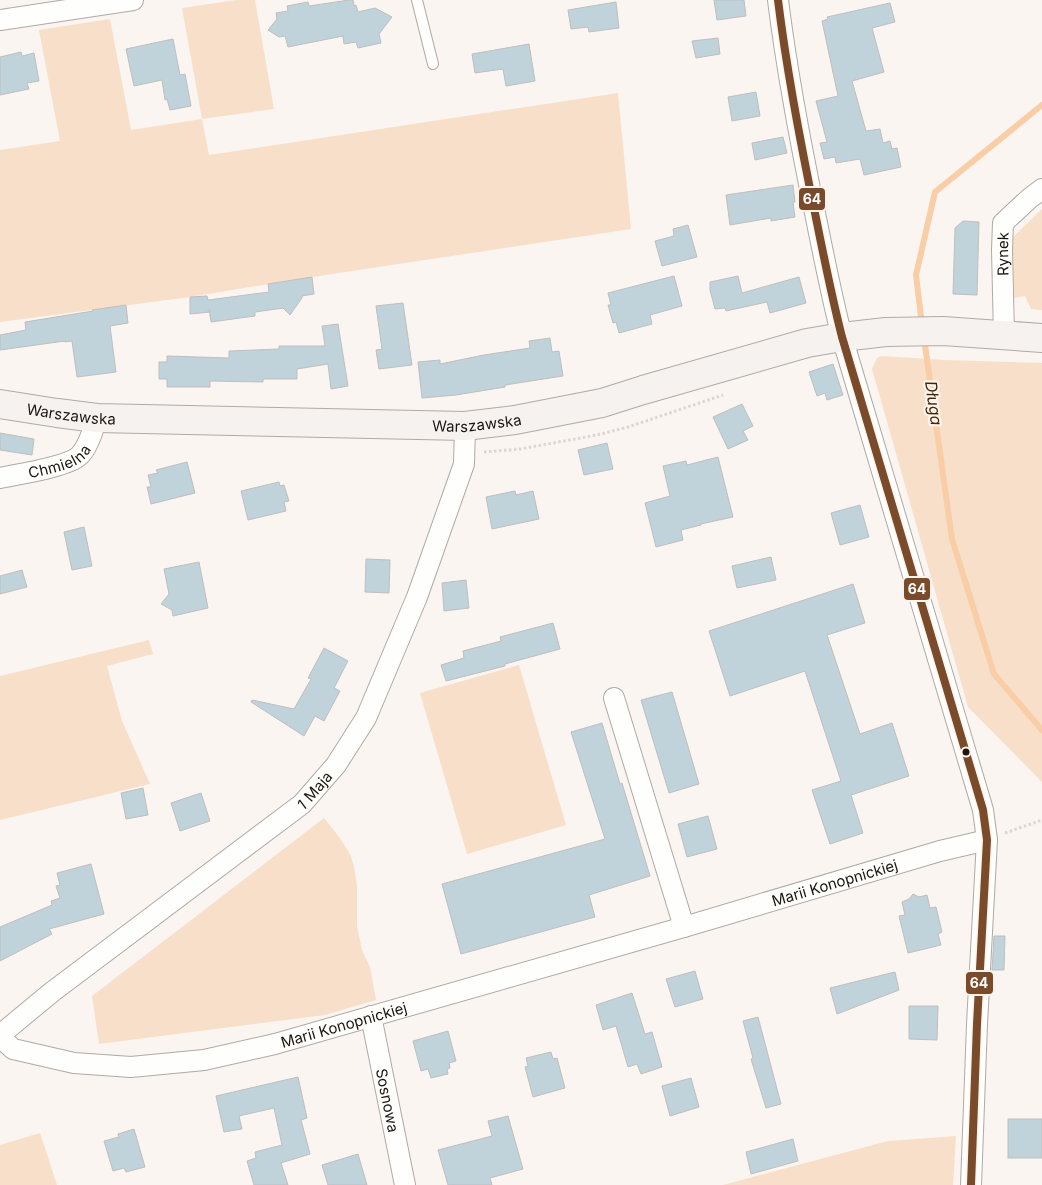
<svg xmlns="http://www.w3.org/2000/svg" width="1042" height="1185" viewBox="0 0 1042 1185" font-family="Inter,sans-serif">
	<rect width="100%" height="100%" fill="#faf5f0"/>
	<g fill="#f8dfca">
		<polygon points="236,0 255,0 274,109 202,119 209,155 618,93 631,229 299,279 190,297 0,322 0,150 60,141 39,30 110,19 131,130 202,119 182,8"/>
		<polygon points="1042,209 1042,310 1031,309 1025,296 1014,298 1012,238"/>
		<polygon points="881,356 945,360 1042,363 1042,782 968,707 872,369 877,358"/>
		<polygon points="149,640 153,654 107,666 122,721 150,784 0,820 0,676"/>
		<polygon points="519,665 566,825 467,854 420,693"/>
		<polygon points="324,818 340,838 351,856 354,867 357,885 357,926 362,950 370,967 376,1000 325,1015 99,1044 92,996"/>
		<polygon points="40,1133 57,1185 0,1185 0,1145"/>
		<polygon points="956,1136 953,1185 723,1185 888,1141"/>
	</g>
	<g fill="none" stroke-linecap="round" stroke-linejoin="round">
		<g stroke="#f9cea6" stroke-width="6">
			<polyline points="922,325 916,275 935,192 1042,105"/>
			<polyline points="924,338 952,539 994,674 1042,730"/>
		</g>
	</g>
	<g fill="#c0d2da" stroke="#bebfbf">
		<polygon points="349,0 353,0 354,6 356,5 358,12 375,8 392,17 379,34 381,43 358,48 356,42 344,44 343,36 288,47 285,36 279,37 268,30 277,19 276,13 288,11 287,6 308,2 309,6"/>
		<polygon points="714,0 744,0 746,16 717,20"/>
		<polygon points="616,2 619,28 589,32 588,27 571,29 568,10"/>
		<polygon points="890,3 895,22 872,28 884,72 852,81 866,131 880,129 883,143 890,141 892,149 897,148 901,167 864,175 860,159 836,163 835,157 824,159 820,143 827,142 816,101 838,96 822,21 828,19 827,17"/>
		<polygon points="718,38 720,54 696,58 692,41"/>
		<polygon points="173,39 180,75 185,74 191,106 170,110 167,99 165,100 162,80 134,86 126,49"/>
		<polygon points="529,44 535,81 506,86 503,69 475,73 472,54"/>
		<polygon points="21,52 22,56 34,53 39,81 27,83 29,89 0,95 0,57"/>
		<polygon points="756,92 760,116 732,121 728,97"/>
		<polygon points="783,137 787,153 755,160 752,143"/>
		<polygon points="793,185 795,202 793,202 795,217 771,221 771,218 730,225 726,195"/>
		<polygon points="963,221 979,222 977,295 953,294 955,228"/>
		<polygon points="688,225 697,257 662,266 655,241 674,236 673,229"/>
		<polygon points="674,276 682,306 650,315 652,324 619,333 616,322 613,323 608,305 611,305 608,293"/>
		<polygon points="738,276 742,293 799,277 806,303 770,313 767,302 726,311 725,308 715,309 710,290 710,282"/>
		<polygon points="312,277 314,294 302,296 302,298 290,315 283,308 255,312 255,316 211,322 209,309 210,312 190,314 190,297 207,296 208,300 269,292 268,284"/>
		<polygon points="403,303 412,365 379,369 376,350 382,349 376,306"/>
		<polygon points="126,305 128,323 110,326 116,372 77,377 72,341 65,342 65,341 0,350 0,335 26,330 25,322 93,311 92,310"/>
		<polygon points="338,324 348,386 331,389 328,364 297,369 297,379 263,379 263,382 210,381 210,387 167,387 167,379 159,379 159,362 167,362 167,356 229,358 229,351 279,349 279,346 325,346 322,326"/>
		<polygon points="550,338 552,352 559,351 563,376 505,385 505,387 456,395 422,398 418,362 440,360 440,364 484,355 530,348 529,341"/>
		<polygon points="833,364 843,395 827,400 825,393 817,396 809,372"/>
		<polygon points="742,404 753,426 743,431 748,440 728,449 713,417"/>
		<polygon points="0,433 34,439 32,455 0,450"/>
		<polygon points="607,443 613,469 584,475 578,450"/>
		<polygon points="718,457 733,517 701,524 701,525 681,530 683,540 656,547 645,503 670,496 663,466 686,461 687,465"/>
		<polygon points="187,462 195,493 151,504 147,487 151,487 148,475 158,473 156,470"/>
		<polygon points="279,482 280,486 284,485 289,501 284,502 286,511 248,520 241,491"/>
		<polygon points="515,491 516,495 533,491 539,519 492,529 486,497"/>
		<polygon points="860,505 869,537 840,545 831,513"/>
		<polygon points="84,527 92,566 72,570 64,532"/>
		<polygon points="771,557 776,580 737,588 732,566"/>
		<polygon points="366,559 390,560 389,593 365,592"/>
		<polygon points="199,562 208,608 173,616 172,610 161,604 169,594 164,569"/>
		<polygon points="22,570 27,587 0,594 0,576"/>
		<polygon points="466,580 469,608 444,611 442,583"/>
		<polygon points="853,584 865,623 827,635 860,734 892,723 909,776 851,795 863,833 830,844 812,790 841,781 805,671 730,696 709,631"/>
		<polygon points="553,623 560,649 505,664 505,666 446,681 441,665 464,658 463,651 501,641 500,637"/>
		<polygon points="324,648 348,661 334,688 340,691 324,721 315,716 304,736 251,702 252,700 294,709 311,679 308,678"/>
		<polygon points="672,692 699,784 669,793 641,700"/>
		<polygon points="602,723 620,784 622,783 650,876 589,895 595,917 461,954 442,884 605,839 571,732"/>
		<polygon points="143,788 148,815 126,819 121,793"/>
		<polygon points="201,793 210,821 180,831 171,803"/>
		<polygon points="708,816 717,849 687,857 678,824"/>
		<polygon points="91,864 104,914 49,929 52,934 0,961 0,927 52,905 51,901 60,898 56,886 60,885 57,873"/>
		<polygon points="913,894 919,897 927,895 930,908 936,907 942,932 938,934 941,945 908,953 899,916 905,915 902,902 909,899"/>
		<polygon points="994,936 1005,936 1004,970 992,970"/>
		<polygon points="695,971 703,999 675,1007 666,979"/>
		<polygon points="895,972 899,990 837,1014 830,988"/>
		<polygon points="632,993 645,1034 652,1032 662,1067 641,1074 637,1064 628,1067 616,1026 603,1030 596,1005"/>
		<polygon points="909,1006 938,1006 937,1040 909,1039"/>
		<polygon points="758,1017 781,1104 766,1108 751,1059 753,1058 743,1021"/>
		<polygon points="448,1031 456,1061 449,1063 450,1068 447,1069 448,1074 431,1078 428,1069 421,1071 413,1041"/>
		<polygon points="551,1052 553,1059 557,1058 565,1088 533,1097 525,1067 528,1066 526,1058"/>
		<polygon points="298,1077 307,1118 301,1120 310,1154 281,1163 288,1185 254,1185 247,1161 256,1158 255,1152 282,1145 274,1108 239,1116 242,1129 224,1132 216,1096"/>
		<polygon points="691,1078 699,1107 670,1116 662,1086"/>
		<polygon points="508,1116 523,1169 490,1178 492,1185 448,1185 438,1150 492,1136 488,1121"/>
		<rect x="1008" y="1119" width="34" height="39"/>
		<polygon points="134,1129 145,1167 126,1172 124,1168 113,1171 104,1141 119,1137 118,1134"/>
		<polygon points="793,1139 798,1161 751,1174 746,1152"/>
		<polygon points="358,1154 367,1185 328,1185 322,1165"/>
	</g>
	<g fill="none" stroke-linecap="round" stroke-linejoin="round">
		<defs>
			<polyline id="service" points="417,0 433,64"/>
			<g id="minor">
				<path d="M 778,0 C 787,73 801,146 816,218 C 824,258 832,298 842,337 L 983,810 L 987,840 L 977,1024 L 971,1185"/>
				<polyline points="0,20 133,0"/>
				<path id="s1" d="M 1004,335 L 1002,250 L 1003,223 L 1030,198 L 1042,189"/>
				<path id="s2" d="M 0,478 C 18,474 67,467 79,456 C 88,448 93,430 97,418"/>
				<polyline points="614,698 684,927"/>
				<path id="s3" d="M 371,1016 L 405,1185"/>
				<path id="s4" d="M 0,1035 L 52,992 L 302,804 L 336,765 L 366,718 L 417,597 L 464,464 L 465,426"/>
				<path id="s5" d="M 0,1037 L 13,1049 L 74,1063 L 131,1067 L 204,1060 L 275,1044 L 684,927 L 940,851 L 987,840"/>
			</g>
			<g id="secondary">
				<path id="s6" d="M 0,404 L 57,413 L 97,418 L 465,426 L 515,420 L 602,403 L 643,390 L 807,343 L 842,337 L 886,332 L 943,331 L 1042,338"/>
			</g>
		</defs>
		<use href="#service" stroke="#afaaa5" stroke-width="12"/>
		<use href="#minor" stroke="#afaaa5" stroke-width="22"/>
		<use href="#secondary" stroke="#afaaa5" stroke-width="30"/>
		<g stroke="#d9d7d6" stroke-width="3" stroke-dasharray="2.5 2.5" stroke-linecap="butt">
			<polyline points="484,452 520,449 597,435 628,427 723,395"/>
			<polyline points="1005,833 1042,820"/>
		</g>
		<use href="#service" stroke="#fefefd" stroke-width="10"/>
		<use href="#minor" stroke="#fefefd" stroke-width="20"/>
		<use href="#secondary" stroke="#f6f2ef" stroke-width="28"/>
		<defs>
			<path id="bus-1" d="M 778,0 C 787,73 801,146 816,218 C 824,258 832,298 842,337 L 983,810 L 987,840 L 977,1024 L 971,1185"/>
		</defs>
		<use href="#bus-1" stroke="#fff4eb" stroke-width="11"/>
		<use href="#bus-1" stroke="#7a4b2a" stroke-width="8"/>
	</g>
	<circle fill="#1c1510" stroke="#fff4eb" stroke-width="2" cx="966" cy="752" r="4.5"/>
	<g text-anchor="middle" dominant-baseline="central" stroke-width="4.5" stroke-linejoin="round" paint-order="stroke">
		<g font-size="15" fill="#1c1510" stroke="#fff4eb">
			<text stroke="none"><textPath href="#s1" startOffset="81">Rynek</textPath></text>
			<text stroke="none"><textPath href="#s6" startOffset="72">Warszawska</textPath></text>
			<text stroke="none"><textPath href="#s6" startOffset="478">Warszawska</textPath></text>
			<text stroke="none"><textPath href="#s2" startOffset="62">Chmielna</textPath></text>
			<text stroke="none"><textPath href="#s4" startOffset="399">1 Maja</textPath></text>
			<text stroke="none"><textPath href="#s5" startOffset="866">Marii Konopnickiej</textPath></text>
			<text stroke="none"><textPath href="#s5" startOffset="355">Marii Konopnickiej</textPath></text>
			<text stroke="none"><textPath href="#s3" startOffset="86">Sosnowa</textPath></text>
		</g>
		<g font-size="16" font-style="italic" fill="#422506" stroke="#fff4eb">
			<text transform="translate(934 403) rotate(82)">Długa</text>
		</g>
	</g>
	<g stroke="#fff4eb" stroke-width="2">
		<rect x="798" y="187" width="28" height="24" rx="5" fill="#7a4b2a"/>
		<rect x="903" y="577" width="28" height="24" rx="5" fill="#7a4b2a"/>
		<rect x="965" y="971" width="29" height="24" rx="5" fill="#7a4b2a"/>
	</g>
	<g font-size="14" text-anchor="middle" font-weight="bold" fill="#fff">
		<text x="812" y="204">64</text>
		<text x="917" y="594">64</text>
		<text x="979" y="988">64</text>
	</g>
</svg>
